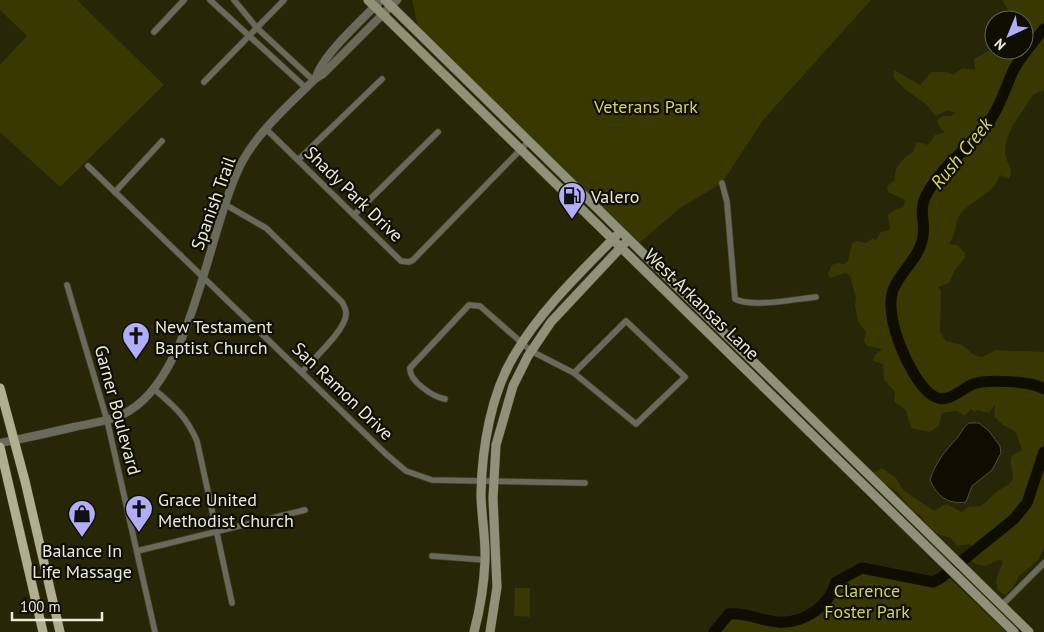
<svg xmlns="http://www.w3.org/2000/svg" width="1044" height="632" viewBox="0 0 1044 632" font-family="'PT Sans',sans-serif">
	<rect width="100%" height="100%" fill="#272606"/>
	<g fill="#393702">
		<polygon points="0,0 77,0 164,85 60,187 0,132 0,65 27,36 0,10"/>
		<polygon points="412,0 871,0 764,119 722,183 680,208 637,245 419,32"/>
		<path d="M 1002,0 L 1044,0 L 1044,90 L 1033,95 C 1023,112 1005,131 1005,152 C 1005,162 1014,166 1010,177 L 1008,179 L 1000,175 C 993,195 974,198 961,213 C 955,220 957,233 949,244 L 957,245 L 965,253 L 965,258 L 955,270 L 949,283 L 938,287 L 941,291 L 940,332 L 946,341 L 962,345 L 974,355 L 982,357 L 996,350 L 1044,352 L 1044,548 L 1037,561 L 1019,576 L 1013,588 L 1005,595 L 998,591 C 993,577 1000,573 1003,561 L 999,560 L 985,566 L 973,563 L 970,558 L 972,547 L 970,544 L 957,546 L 951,538 L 937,534 L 926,524 L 920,515 L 914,512 L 897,492 L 874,476 L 874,472 L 882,468 L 896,478 L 903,490 L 934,511 L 946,504 L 962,512 L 968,507 L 981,506 C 988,501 993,494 999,490 C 1003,487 1010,485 1012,480 C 1016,469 1001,456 1022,451 L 1016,432 L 1003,425 L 994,416 L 995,405 L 989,413 L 978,410 L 974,412 L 971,409 L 965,416 L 957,411 L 942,413 L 939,426 L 930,432 L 911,428 L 906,410 L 894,402 L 895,392 L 884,380 L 883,364 L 873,361 L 875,355 L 882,349 L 867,346 L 864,341 L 866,332 L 858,322 L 855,306 L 856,298 L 850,276 L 846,273 L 830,278 L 828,273 L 832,265 L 837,263 L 844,264 L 848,261 L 852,243 L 857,241 L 866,243 L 873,238 L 876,240 L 881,232 L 890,230 L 888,215 L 896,209 L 903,207 L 905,200 L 888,192 L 887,186 L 895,180 C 892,169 904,157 913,152 L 916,143 L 919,142 L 928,145 L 935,135 L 945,132 L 940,128 L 937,121 C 941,116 945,115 951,116 L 955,113 L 948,110 L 935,116 L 927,105 L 906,90 L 893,77 L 894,70 L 920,85 L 931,72 L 947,72 L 953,75 L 962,68 L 975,70 L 974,59 L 988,51 L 993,53 L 997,50 L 1024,50 L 1024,20 L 1014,20 Z"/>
		<path d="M 862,568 L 933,582 L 945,574 L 1006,632 L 714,632 L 729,614 C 747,612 760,621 778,622 C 804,623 829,607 836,582 Z"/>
		<polygon points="515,588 530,588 530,617 514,616"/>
	</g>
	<path fill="#0e0d00" stroke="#504f41" d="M 969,423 L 979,423 L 989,431 L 1000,446 L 1001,453 L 992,470 L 972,486 L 966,502 C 948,505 937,496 930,480 C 935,463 945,451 957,438 C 962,432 963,427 969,423 Z"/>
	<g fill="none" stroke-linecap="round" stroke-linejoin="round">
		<g stroke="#0e0d00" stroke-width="11">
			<path d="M 1044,29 C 1033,42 1021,56 1013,71 C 1005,89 1000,107 989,122 C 972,146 946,162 931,187 C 914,212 928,220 922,241 C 918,259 900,272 893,290 C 884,317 908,374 929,393 C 934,397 941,400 947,398 C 956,396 964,388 973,384 C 987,379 1032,381 1044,389"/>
			<path d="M 714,632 L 729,614 C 747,612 760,621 778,622 C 804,624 829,606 836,582 L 862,568 L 933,582 L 941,578 L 1014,519 L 1027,503 L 1044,452"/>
		</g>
		<defs>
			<g id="minor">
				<polyline points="210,0 306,88"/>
				<polyline points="234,0 257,28 313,80"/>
				<polyline points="154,32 184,0"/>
				<polyline points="204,82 284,0"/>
				<polyline points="267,130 401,261 409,262 413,260 529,141"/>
				<polyline points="298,160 382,79"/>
				<polyline points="88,166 386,454 406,471 432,480 585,483"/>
				<path d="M 722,183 L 727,202 L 735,299 C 751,308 796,299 816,297"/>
				<polyline points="115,192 162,141"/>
				<path d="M 226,205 L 266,228 L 342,302 C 344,306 346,309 346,313 C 347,329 313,359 302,372"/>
				<polyline points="354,215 438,132"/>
				<polyline points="67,285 107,420 155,632"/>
				<polygon points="626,321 685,377 636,424 574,373"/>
				<path d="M 154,389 C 175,407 186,416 197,441 L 232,603"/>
				<path d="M 445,399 C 433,397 409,381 410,368 L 469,305 L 480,306 L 531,351 L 574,373"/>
				<polyline points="137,551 305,510"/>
				<polyline points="432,556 485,560"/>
				<polyline points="1002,605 1044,563"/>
			</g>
			<g id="tertiary">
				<path d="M 316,78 C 321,56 364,18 381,0"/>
				<path d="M 0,443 C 25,438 49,433 74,427 C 92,423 112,421 129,411 C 193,373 208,230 241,164 C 258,131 290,104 316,78 L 323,74 L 397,0"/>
			</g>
			<g id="secondary">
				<polyline points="368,0 1014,632"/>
				<polyline points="385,0 1029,632"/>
				<path d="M 474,632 C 480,609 484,585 485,561 C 486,538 481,515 481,493 C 482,447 491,393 515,354 C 541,310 580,273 616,236"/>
				<polyline points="490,632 497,587 493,498 496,445 513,386 528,356 551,322 625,243"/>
			</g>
			<g id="primary">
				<polyline points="0,388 25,481 60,632"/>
				<polyline points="0,447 43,632"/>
			</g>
		</defs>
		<use href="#minor" stroke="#424123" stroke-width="7"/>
		<use href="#tertiary" stroke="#424123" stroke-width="9"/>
		<use href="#secondary" stroke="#424123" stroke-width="10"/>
		<use href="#primary" stroke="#424123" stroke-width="10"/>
		<use href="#minor" stroke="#6a6a5c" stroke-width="5.5"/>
		<use href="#tertiary" stroke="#6a6a5c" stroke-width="8"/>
		<use href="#secondary" stroke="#91917a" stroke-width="9"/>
		<use href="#primary" stroke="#b0af92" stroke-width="9"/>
	</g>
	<defs>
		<symbol id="fuel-pin" viewBox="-11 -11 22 30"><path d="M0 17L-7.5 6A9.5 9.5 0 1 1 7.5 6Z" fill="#b2adf9" stroke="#0f0e03"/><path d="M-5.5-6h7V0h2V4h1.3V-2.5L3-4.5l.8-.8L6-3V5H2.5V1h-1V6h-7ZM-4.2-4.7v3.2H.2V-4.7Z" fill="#111"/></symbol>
		<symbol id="church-pin" viewBox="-11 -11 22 30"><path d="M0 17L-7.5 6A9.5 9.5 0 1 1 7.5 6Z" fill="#b2adf9" stroke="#0f0e03"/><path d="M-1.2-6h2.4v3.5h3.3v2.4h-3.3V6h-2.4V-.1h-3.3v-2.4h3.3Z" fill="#111"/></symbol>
		<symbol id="shop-pin" viewBox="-11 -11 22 30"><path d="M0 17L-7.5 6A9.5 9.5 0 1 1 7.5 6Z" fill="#b2adf9" stroke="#0f0e03"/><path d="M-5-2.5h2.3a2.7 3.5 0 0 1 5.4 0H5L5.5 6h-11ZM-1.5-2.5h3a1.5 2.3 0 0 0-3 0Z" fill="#111"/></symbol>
	</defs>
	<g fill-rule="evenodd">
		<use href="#fuel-pin" x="556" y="180" width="32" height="43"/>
		<use href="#church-pin" x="120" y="320" width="32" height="43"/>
		<use href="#church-pin" x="123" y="493" width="32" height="43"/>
		<use href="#shop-pin" x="66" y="498" width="32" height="43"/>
	</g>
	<g text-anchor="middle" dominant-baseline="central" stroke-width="4.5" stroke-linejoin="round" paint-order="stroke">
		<g font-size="18" fill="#d5d15b" stroke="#0f0e03">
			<text x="646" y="106">Veterans Park</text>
			<text x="867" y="590">Clarence<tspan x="867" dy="21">Foster Park</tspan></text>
		</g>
		<g font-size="18" fill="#eaead8" stroke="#0f0e03">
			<text transform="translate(354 194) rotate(44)">Shady Park Drive</text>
			<text transform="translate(213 203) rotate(-70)">Spanish Trail</text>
			<text transform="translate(702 304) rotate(44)">West Arkansas Lane</text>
			<text transform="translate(343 391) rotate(44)">San Ramon Drive</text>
			<text transform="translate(118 410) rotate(75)">Garner Boulevard</text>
		</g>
		<g font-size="18" fill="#eaead8" stroke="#0f0e03" text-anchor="start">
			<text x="591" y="196">Valero</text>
			<text x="155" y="326">New Testament<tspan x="155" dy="21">Baptist Church</tspan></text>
			<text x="158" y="499">Grace United<tspan x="158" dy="21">Methodist Church</tspan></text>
			<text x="82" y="550" text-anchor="middle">Balance In<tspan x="82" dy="21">Life Massage</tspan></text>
		</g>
		<g font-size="19" font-style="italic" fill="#dad560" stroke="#0f0e03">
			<text transform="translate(961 153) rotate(-51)">Rush Creek</text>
		</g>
	</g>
	<g transform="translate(1009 35) rotate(224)"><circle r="24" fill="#0f0e03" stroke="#676658"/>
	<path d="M0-4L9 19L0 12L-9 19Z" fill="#b2adf9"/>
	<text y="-8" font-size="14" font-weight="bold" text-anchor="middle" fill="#eaead8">N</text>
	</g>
	<path d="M12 612v8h90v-8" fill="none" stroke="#eaead8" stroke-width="2.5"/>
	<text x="20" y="612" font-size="15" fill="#eaead8" stroke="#0f0e03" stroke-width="4" paint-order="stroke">100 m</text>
</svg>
